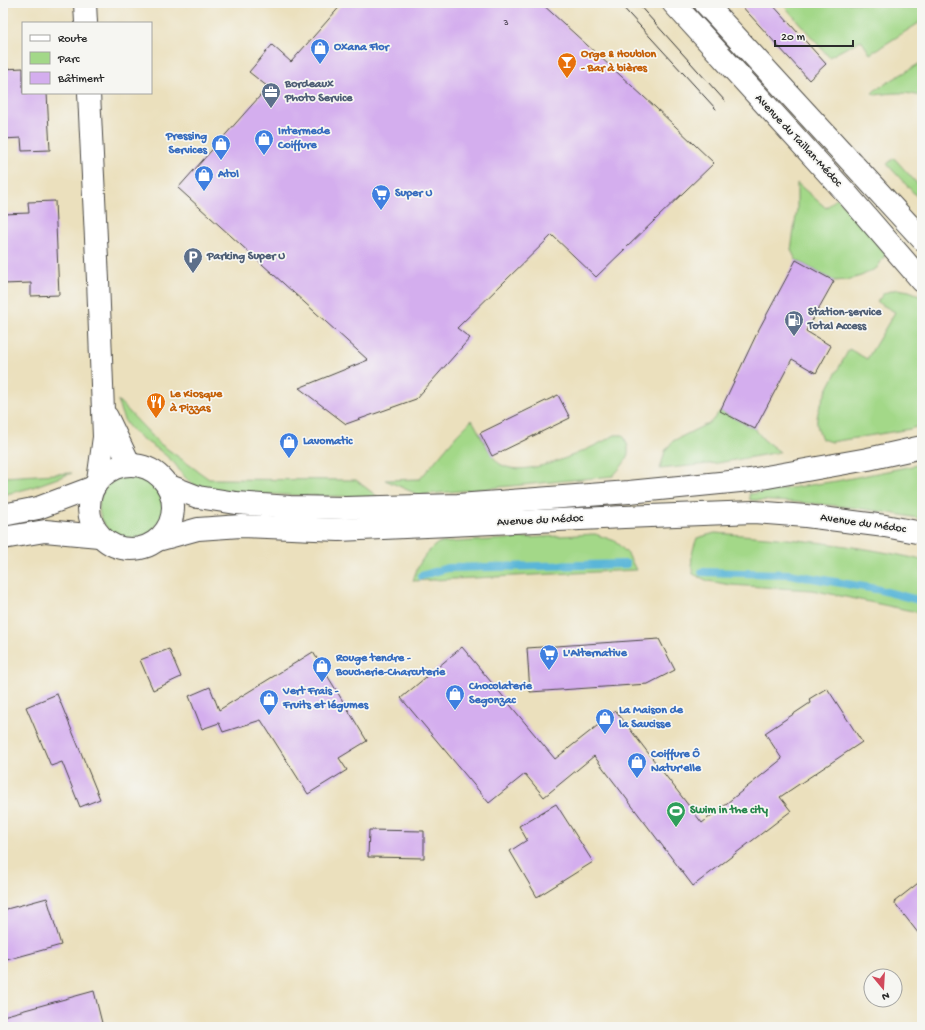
<svg xmlns="http://www.w3.org/2000/svg" width="925" height="1030" viewBox="0 0 925 1030" font-family="'Gochi Hand',sans-serif">
	<rect width="100%" height="100%" fill="#f6f6f2"/>
	<filter id="ink" filterUnits="userSpaceOnUse"><feTurbulence type="fractalNoise" baseFrequency=".025" numOctaves="2"/><feDisplacementMap in="SourceGraphic" scale="8" xChannelSelector="R" yChannelSelector="G"/><feConvolveMatrix kernelMatrix="1 2 1 2 8 2 1 2 1" color-interpolation-filters="sRGB"/></filter>
	<filter id="wash" filterUnits="userSpaceOnUse"><feTurbulence type="fractalNoise" baseFrequency=".012" numOctaves="4" result="noise"/><feDisplacementMap in="SourceGraphic" scale="16" xChannelSelector="R" yChannelSelector="G"/><feGaussianBlur stdDeviation="0.9" result="paint"/><feColorMatrix in="noise" values="0 0 0 0 0 0 0 0 0 0 0 0 0 0 0 0 0 1.4 0 .05"/><feComposite in="paint" operator="in"/></filter>
	<g filter="url(#wash)">
		<rect width="100%" height="100%" fill="#ebe0bd"/>
		<g fill="#a3d888" stroke="#67825a">
			<polygon points="782,3 922,3 922,21 870,54 861,40 829,57"/>
			<path d="M 922,62 L 922,97 C 907,91 892,93 875,95 L 872,93 L 875,90 Z"/>
			<polygon points="894,158 922,189 922,202 887,164"/>
			<polygon points="797,183 826,208 837,198 887,252 877,268 861,276 847,280 834,281 796,260 791,250 797,209"/>
			<path d="M 897,289 L 909,291 L 922,296 L 922,425 L 910,429 L 831,442 L 822,439 C 819,432 816,426 817,418 C 819,400 840,367 849,349 L 867,359 L 895,312 L 877,302 L 884,293 Z"/>
			<path d="M 118,400 L 159,443 L 209,479 L 356,480 L 378,497 C 330,496 283,496 235,492 C 222,490 205,491 193,484 C 185,479 180,471 175,464 C 170,459 164,454 159,450 C 137,435 123,429 118,400 Z"/>
			<polygon points="720,411 755,429 764,440 780,452 718,463 660,469 665,451 673,441 711,422"/>
			<path d="M 472,420 C 479,431 491,458 500,464 C 525,481 592,448 615,435 L 623,435 C 634,455 626,461 613,476 L 419,495 L 385,480 L 420,479 L 457,435 Z"/>
			<path d="M 922,464 L 922,519 C 865,507 808,502 750,500 L 749,494 L 837,481 Z"/>
			<polygon points="72,473 30,488 3,495 3,477"/>
			<circle cx="131" cy="507" r="32"/>
			<path d="M 715,533 C 784,538 854,544 922,560 L 922,613 L 812,590 L 731,585 L 708,581 L 693,574 C 690,560 692,551 697,538 Z"/>
			<path d="M 595,534 L 615,541 L 628,554 L 636,570 L 413,581 C 417,565 425,553 438,543 Z"/>
		</g>
		<g fill="none" stroke-linecap="round" stroke-linejoin="round">
			<g stroke="#5ab6d8" stroke-width="8">
				<polyline points="702,572 789,574 876,589 922,601"/>
				<polyline points="421,576 447,568 626,564"/>
			</g>
		</g>
		<g id="blocks">
			<g fill="#d4aeee">
				<polygon points="343,3 541,3 655,107 714,163 596,277 552,235 457,328 470,338 416,399 346,424 299,388 368,360 178,188 268,87 249,72 272,45 291,62"/>
				<polygon points="739,3 771,3 826,64 809,80"/>
				<polygon points="23,68 23,93 47,93 50,150 22,151 21,138 3,139 3,69"/>
				<polygon points="55,201 59,295 31,296 31,283 3,284 3,214 29,213 28,202"/>
				<polygon points="796,260 834,281 806,331 831,346 816,373 792,359 755,429 720,411 759,329"/>
				<polygon points="558,395 570,418 492,456 480,433"/>
				<polygon points="659,639 675,670 648,684 530,692 527,648"/>
				<polygon points="462,647 555,759 616,711 702,823 782,759 765,733 810,703 809,699 827,688 862,742 780,797 791,811 693,886 594,756 544,797 525,774 489,803 401,698"/>
				<polygon points="169,649 181,677 153,690 140,660"/>
				<polygon points="313,652 367,741 339,758 347,770 308,794 261,720 223,732 219,723 202,729 189,696 210,687 219,710"/>
				<polygon points="57,694 100,799 80,807 62,762 51,766 26,707"/>
				<polygon points="556,804 593,862 537,897 510,851 527,840 519,826"/>
				<polygon points="369,830 424,831 424,858 368,857"/>
				<polygon points="922,880 922,938 894,902"/>
				<polygon points="47,898 61,945 3,961 3,910"/>
				<polygon points="94,991 103,1027 3,1027 3,1016"/>
			</g>
		</g>
	</g>
	<g filter="url(#ink)">
		<use href="#blocks" fill-opacity="0" stroke="#484641" stroke-width="1"/>
		<g fill="none" stroke-linecap="round" stroke-linejoin="round">
			<defs>
				<g id="street">
					<polyline points="85,3 86,23"/>
					<polyline points="89,93 98,280 104,437 98,481"/>
					<polyline points="107,417 130,465"/>
				</g>
				<g id="secondary">
					<polyline points="673,3 847,194 922,281"/>
					<polyline points="705,3 922,239"/>
				</g>
				<g id="primary">
					<circle cx="131" cy="507" r="42"/>
					<polyline points="167,485 198,497 236,503 290,507 345,508 458,505 629,492 750,480 868,459 922,447"/>
					<polyline points="3,515 38,508 94,487"/>
					<polyline points="3,538 45,531 99,536"/>
					<polyline points="158,540 198,529 241,526 339,530 624,517 754,512 806,516 885,526 922,533"/>
				</g>
			</defs>
			<use href="#street" stroke="#484641" stroke-width="24"/>
			<use href="#secondary" stroke="#484641" stroke-width="24"/>
			<use href="#primary" stroke="#484641" stroke-width="24"/>
			<use href="#street" stroke="#fff" stroke-width="22"/>
			<use href="#secondary" stroke="#fff" stroke-width="22"/>
			<use href="#primary" stroke="#fff" stroke-width="22"/>
			<g stroke="#2b2b2b" stroke-width="1">
				<polyline points="619,3 716,109"/>
				<polyline points="637,3 725,101"/>
			</g>
		</g>
	</g>
	<defs>
		<symbol id="shop-pin" viewBox="-11 -11 22 30"><path d="M0 17L-7.5 6A9.5 9.5 0 1 1 7.5 6Z" fill="#3f7fe0" stroke="#f6f6f2"/><path d="M-5-2.5h2.3a2.7 3.5 0 0 1 5.4 0H5L5.5 6h-11ZM-1.5-2.5h3a1.5 2.3 0 0 0-3 0Z" fill="#fff"/></symbol>
		<symbol id="bar-pin" viewBox="-11 -11 22 30"><path d="M0 17L-7.5 6A9.5 9.5 0 1 1 7.5 6Z" fill="#e8710a" stroke="#f6f6f2"/><path d="M-6-5H6L.8 .8V4.5H3.5V6h-7V4.5H-.8V.8Z" fill="#fff"/></symbol>
		<symbol id="office-pin" viewBox="-11 -11 22 30"><path d="M0 17L-7.5 6A9.5 9.5 0 1 1 7.5 6Z" fill="#5c6f8a" stroke="#f6f6f2"/><path d="M-6-3h4V-5.5h4V-3h4V5H-6ZM-1-4.5V-3h2v-1.5ZM-6 0V1H6V0Z" fill="#fff"/></symbol>
		<symbol id="supermarket-pin" viewBox="-11 -11 22 30"><path d="M0 17L-7.5 6A9.5 9.5 0 1 1 7.5 6Z" fill="#3f7fe0" stroke="#f6f6f2"/><path d="M-6-5.5h2.5l.6 2H6L4.5 2H-2.5L-4.4-4H-6ZM-1.5 3.2a1.3 1.3 0 1 0 .1 0ZM3 3.2a1.3 1.3 0 1 0 .1 0Z" fill="#fff"/></symbol>
		<symbol id="parking-pin" viewBox="-11 -11 22 30"><path d="M0 17L-7.5 6A9.5 9.5 0 1 1 7.5 6Z" fill="#5c6f8a" stroke="#f6f6f2"/><path d="M-3.5-5.5H1a3.5 3.5 0 0 1 0 7H-1V5.5H-3.5ZM-1-3.4V-.6H.8a1.4 1.4 0 0 0 0-2.8Z" fill="#fff"/></symbol>
		<symbol id="fuel-pin" viewBox="-11 -11 22 30"><path d="M0 17L-7.5 6A9.5 9.5 0 1 1 7.5 6Z" fill="#5c6f8a" stroke="#f6f6f2"/><path d="M-5.5-6h7V0h2V4h1.3V-2.5L3-4.5l.8-.8L6-3V5H2.5V1h-1V6h-7ZM-4.2-4.7v3.2H.2V-4.7Z" fill="#fff"/></symbol>
		<symbol id="restaurant-pin" viewBox="-11 -11 22 30"><path d="M0 17L-7.5 6A9.5 9.5 0 1 1 7.5 6Z" fill="#e8710a" stroke="#f6f6f2"/><path d="M-5-6h1v4h1v-4h1v4h1v-4h1v5L-1.5 .5V6h-2V.5L-5-1ZM5-6V6H3V1.5H1.5Q1.5-4 5-6Z" fill="#fff"/></symbol>
		<symbol id="stadium-pin" viewBox="-11 -11 22 30"><path d="M0 17L-7.5 6A9.5 9.5 0 1 1 7.5 6Z" fill="#2e9e5b" stroke="#f6f6f2"/><path d="M0-5a6.5 5 0 1 0 0 10a6.5 5 0 1 0 0-10ZM-3.5-1.8h7v3.6h-7Z" fill="#fff"/></symbol>
	</defs>
	<g fill-rule="evenodd">
		<use href="#shop-pin" x="309" y="37" width="22" height="30"/>
		<use href="#bar-pin" x="556" y="51" width="22" height="30"/>
		<use href="#office-pin" x="260" y="81" width="22" height="30"/>
		<use href="#shop-pin" x="253" y="128" width="22" height="30"/>
		<use href="#shop-pin" x="210" y="133" width="22" height="30"/>
		<use href="#shop-pin" x="193" y="164" width="22" height="30"/>
		<use href="#supermarket-pin" x="370" y="183" width="22" height="30"/>
		<use href="#parking-pin" x="182" y="246" width="22" height="30"/>
		<use href="#fuel-pin" x="783" y="309" width="22" height="30"/>
		<use href="#restaurant-pin" x="145" y="391" width="22" height="30"/>
		<use href="#shop-pin" x="278" y="431" width="22" height="30"/>
		<use href="#supermarket-pin" x="538" y="643" width="22" height="30"/>
		<use href="#shop-pin" x="311" y="655" width="22" height="30"/>
		<use href="#shop-pin" x="444" y="683" width="22" height="30"/>
		<use href="#shop-pin" x="258" y="688" width="22" height="30"/>
		<use href="#shop-pin" x="594" y="707" width="22" height="30"/>
		<use href="#shop-pin" x="626" y="751" width="22" height="30"/>
		<use href="#stadium-pin" x="665" y="800" width="22" height="30"/>
	</g>
	<g text-anchor="middle" dominant-baseline="central" stroke-width="3.5" stroke-linejoin="round" paint-order="stroke">
		<g font-size="10" fill="#554c5c">
			<text x="506" y="23">3</text>
		</g>
		<g font-size="12" font-weight="bold" fill="#366cbe" stroke="#f6f6f2" text-anchor="start">
			<text x="334" y="48">Oxana Flor</text>
			<text x="278" y="132">Intermede<tspan x="278" dy="14">Coiffure</tspan></text>
			<text x="207" y="137" text-anchor="end">Pressing<tspan x="207" dy="14">Services</tspan></text>
			<text x="218" y="175">Atol</text>
			<text x="395" y="194">Super U</text>
			<text x="303" y="442">Lavomatic</text>
			<text x="563" y="654">L'Alternative</text>
			<text x="336" y="659">Rouge tendre -<tspan x="336" dy="14">Boucherie-Charcuterie</tspan></text>
			<text x="469" y="687">Chocolaterie<tspan x="469" dy="14">Segonzac</tspan></text>
			<text x="283" y="692">Vert Frais -<tspan x="283" dy="14">Fruits et légumes</tspan></text>
			<text x="619" y="711">La Maison de<tspan x="619" dy="14">la Saucisse</tspan></text>
			<text x="651" y="755">Coiffure Ô<tspan x="651" dy="14">Natur'elle</tspan></text>
		</g>
		<g font-size="12" font-weight="bold" fill="#c56008" stroke="#f6f6f2" text-anchor="start">
			<text x="581" y="55">Orge &amp; Houblon<tspan x="581" dy="14">- Bar à bières</tspan></text>
			<text x="170" y="395">Le Kiosque<tspan x="170" dy="14">à Pizzas</tspan></text>
		</g>
		<g font-size="12" font-weight="bold" fill="#4e5e75" stroke="#f6f6f2" text-anchor="start">
			<text x="285" y="85">Bordeaux<tspan x="285" dy="14">Photo Service</tspan></text>
			<text x="207" y="257">Parking Super U</text>
			<text x="808" y="313">Station-service<tspan x="808" dy="14">Total Access</tspan></text>
		</g>
		<g font-size="12" fill="#2b2b2b" stroke="#f6f6f2">
			<text transform="translate(798 141) rotate(47)">Avenue du Taillan-Médoc</text>
			<text transform="translate(540 521) rotate(-3)">Avenue du Médoc</text>
			<text transform="translate(863 524) rotate(8)">Avenue du Médoc</text>
		</g>
		<g font-size="12" font-weight="bold" fill="#27864d" stroke="#f6f6f2" text-anchor="start">
			<text x="690" y="811">Swim in the city</text>
		</g>
	</g>
	<rect width="925" height="1030" fill="none" stroke="#f6f6f2" stroke-width="16"/>
	<rect x="22" y="22" width="130" height="72" fill="#f6f6f2" stroke="#a5a5a2"/>
	<rect x="30" y="35" width="20" height="6" fill="#ffffff" stroke="#a5a5a2"/>
	<text x="58" y="42" font-size="12" fill="#2b2b2b">Route</text>
	<rect x="30" y="52" width="20" height="12" fill="#a3d888" stroke="#a5a5a2"/>
	<text x="58" y="62" font-size="12" fill="#2b2b2b">Parc</text>
	<rect x="30" y="72" width="20" height="12" fill="#d4aeee" stroke="#a5a5a2"/>
	<text x="58" y="82" font-size="12" fill="#2b2b2b">Bâtiment</text>
	<g transform="translate(883 988) rotate(162)"><circle r="19" fill="#f6f6f2" stroke="#a5a5a2"/>
	<path d="M0-3L7 15L0 10L-7 15Z" fill="#d1495b"/>
	<text y="-6" font-size="11" font-weight="bold" text-anchor="middle" fill="#2b2b2b">N</text>
	</g>
	<path d="M775 40v6h78v-6" fill="none" stroke="#2b2b2b" stroke-width="2"/>
	<text x="781" y="40" font-size="12" fill="#2b2b2b" stroke="#f6f6f2" stroke-width="3" paint-order="stroke">20 m</text>
</svg>
